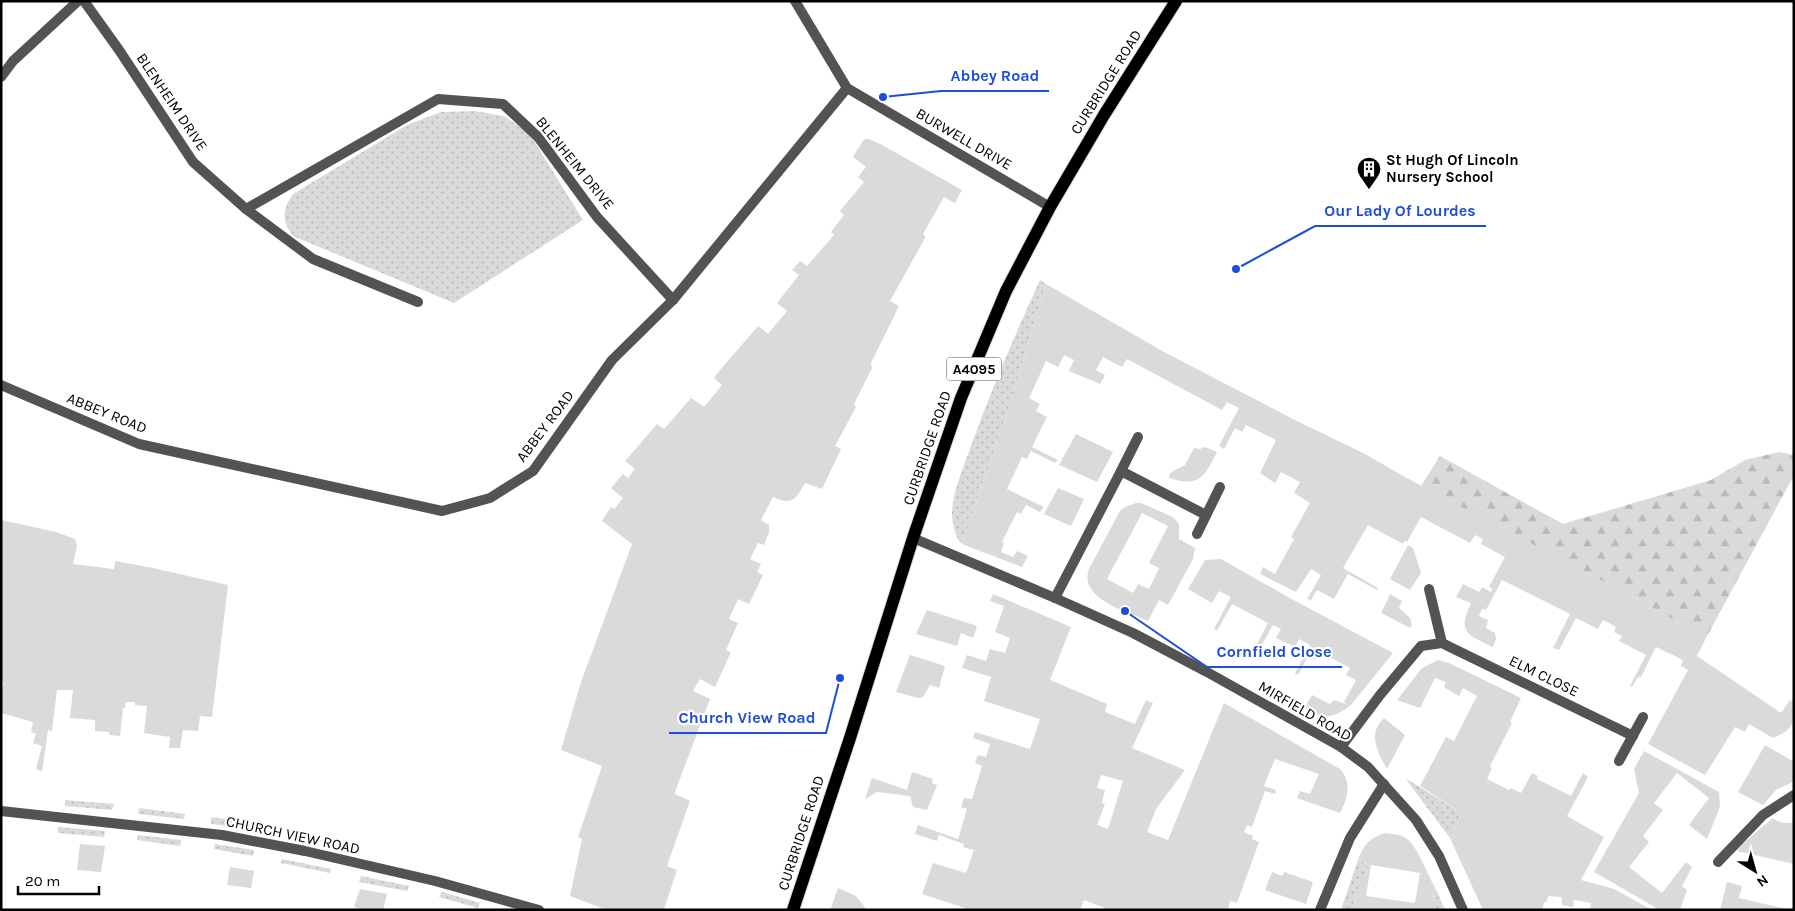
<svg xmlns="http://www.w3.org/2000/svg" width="1795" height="911" viewBox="0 0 1795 911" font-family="Karla,sans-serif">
	<defs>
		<pattern id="grass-dots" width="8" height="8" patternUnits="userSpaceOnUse" patternTransform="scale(1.25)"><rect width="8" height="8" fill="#dadada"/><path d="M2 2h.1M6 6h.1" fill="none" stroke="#b9b9b9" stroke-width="1.8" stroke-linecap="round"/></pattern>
		<pattern id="forest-firs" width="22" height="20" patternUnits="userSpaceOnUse" patternTransform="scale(1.25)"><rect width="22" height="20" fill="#dadada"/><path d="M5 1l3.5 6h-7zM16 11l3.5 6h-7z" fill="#b9b9b9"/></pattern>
	</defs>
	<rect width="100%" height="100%" fill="#fff"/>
	<g fill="url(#grass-dots)">
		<path d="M 475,111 L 504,116 L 529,133 L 583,220 L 454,303 L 295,237 C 281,224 282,209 293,194 L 407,125 L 441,112 Z"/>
		<path d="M 1040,280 L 1046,284 L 1014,393 L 962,544 C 955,538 952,522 952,512 C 953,490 964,467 971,446 C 991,390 1015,335 1040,280 Z"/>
		<polygon points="1405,778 1462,813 1450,838"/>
		<polygon points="65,800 114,804 112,810 65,806"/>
		<polygon points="139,808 185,814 184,819 138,814"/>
		<polygon points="211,817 253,823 252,829 211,824"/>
		<polygon points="58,827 105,831 104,837 58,833"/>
		<polygon points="138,835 181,840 180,846 137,840"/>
		<polygon points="215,844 254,850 253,856 214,849"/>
		<polygon points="282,859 331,869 330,873 281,863"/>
		<polygon points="1358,860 1368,865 1367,874 1364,875 1352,910 1341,910"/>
		<polygon points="361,876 409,886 407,891 359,882"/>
		<polygon points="1436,889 1445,910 1428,910 1433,904 1434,890"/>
		<polygon points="442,892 480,903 478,908 439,897"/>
	</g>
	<polygon fill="url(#forest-firs)" points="1779,452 1794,455 1794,475 1706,638 1629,595 1421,486 1440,456 1563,524 1711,480 1745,460"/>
	<g fill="#dadada" fill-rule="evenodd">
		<path d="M 864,139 L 869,139 L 882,145 L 962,190 L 955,203 L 944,197 L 923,234 L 925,236 L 925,238 L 890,301 L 899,306 L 871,363 L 872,368 L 854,404 L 856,407 L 835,446 L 841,449 L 822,489 L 805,483 C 796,499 792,506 773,497 L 761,520 L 769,525 L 769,532 L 764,545 L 758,543 L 750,559 L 761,564 L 757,572 L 763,575 L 749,604 L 738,599 L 729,619 L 738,623 L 726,650 L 731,652 L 715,687 L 700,679 L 693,691 L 710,699 L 675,792 L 675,794 L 690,801 L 667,866 L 677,870 L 664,909 L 666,910 L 607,910 L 570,896 L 582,839 L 578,837 L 602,766 L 561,750 L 581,682 L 632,544 L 602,521 L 611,507 L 614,509 L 623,498 L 611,488 L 623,474 L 628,478 L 635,469 L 625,461 L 657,424 L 664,429 L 691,398 L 704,407 L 722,385 L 714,378 L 715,376 L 758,326 L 768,334 L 787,311 L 777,303 L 799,275 L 792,270 L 800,261 L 807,266 L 834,235 L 831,232 L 844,215 L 840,211 L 864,182 L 858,177 L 866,167 L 853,157 Z"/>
		<path d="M 1046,284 L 1164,352 L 1295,420 L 1367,455 L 1403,476 L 1629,595 L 1706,638 L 1697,656 L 1781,713 L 1790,700 L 1794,703 C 1794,724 1793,730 1773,738 L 1749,724 L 1745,732 L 1735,727 L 1705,775 L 1648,744 L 1688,670 L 1681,666 L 1683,660 L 1656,647 L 1641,677 L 1638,677 L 1632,687 L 1630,686 L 1646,655 L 1619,641 L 1622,636 L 1614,632 L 1616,627 L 1603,620 L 1598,629 L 1576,618 L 1559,650 L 1553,648 L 1570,614 L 1502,580 L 1486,610 L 1482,609 L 1479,616 L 1488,620 L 1486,628 L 1495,633 L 1496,639 L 1493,647 C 1467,634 1457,633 1471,603 L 1456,597 L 1463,584 L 1479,592 L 1482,587 L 1491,592 L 1492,589 L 1489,587 L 1505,557 L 1481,544 L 1483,539 L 1475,535 L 1470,543 L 1421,517 L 1407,542 L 1404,541 L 1403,544 L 1368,525 L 1343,568 L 1378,588 L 1377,590 L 1348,574 L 1334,599 L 1317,590 L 1311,600 L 1307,599 L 1321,575 L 1311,569 L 1296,592 L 1260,574 L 1263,567 L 1275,574 L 1294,539 L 1291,537 L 1310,503 L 1294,493 L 1300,482 L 1281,472 L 1275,483 L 1260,473 L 1276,440 L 1246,425 L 1242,432 L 1235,428 L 1224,449 L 1219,446 L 1239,408 L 1227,402 L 1222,410 L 1127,359 L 1122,367 L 1103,357 L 1096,370 L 1105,375 L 1100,384 L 1069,371 L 1074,360 L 1064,355 L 1058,367 L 1046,361 L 1029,398 L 1040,404 L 1036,411 L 1047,417 L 1032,447 L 1058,460 L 1055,463 L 1031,451 L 1027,459 L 1022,457 L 1007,489 L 1044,507 L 1040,512 L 1026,505 L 1021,514 L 1017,512 L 1002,542 L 1004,543 L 1001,552 L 1013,557 L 1017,551 L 1028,556 L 1022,567 L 962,544 L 1014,393 Z"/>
		<polygon points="1076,434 1113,452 1097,482 1059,465"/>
		<path d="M 1205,447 L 1217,452 C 1204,477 1199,488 1169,478 L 1170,473 L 1185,465 L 1194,448 L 1200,449 Z"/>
		<polygon points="1058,488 1084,499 1071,526 1044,514"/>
		<path d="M 1136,503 L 1141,503 L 1173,517 L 1179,524 L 1179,539 L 1195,548 L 1193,559 L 1168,605 L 1159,600 L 1148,621 C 1129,612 1078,599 1089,569 L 1120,511 L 1125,507 ZM 1142,513 L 1168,526 L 1149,563 L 1159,568 L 1149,589 L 1138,584 L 1133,593 L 1107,579 Z"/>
		<polygon points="1,520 56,532 75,539 77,546 73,564 114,569 115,561 153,568 228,585 212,717 200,716 198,731 183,730 180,748 169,748 170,737 144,733 147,706 135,705 135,702 126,702 125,708 123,708 120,736 109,735 109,732 95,731 95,720 70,718 73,690 57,690 52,731 48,730 42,772 36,769 42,746 33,743 36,734 31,732 33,722 1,713 1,687 4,685 1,681"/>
		<polygon points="1408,545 1413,548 1421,573 1410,590 1390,579"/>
		<path d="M 1221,559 L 1288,597 L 1393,653 L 1351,705 C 1332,719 1324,720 1304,708 L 1312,695 L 1330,704 L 1334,700 L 1348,705 L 1344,702 L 1356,680 L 1346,675 L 1350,668 L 1320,652 L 1316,660 L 1308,656 L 1298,675 L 1295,673 L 1310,645 L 1299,639 L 1295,647 L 1276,638 L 1281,629 L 1273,625 L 1254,659 L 1250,657 L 1268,623 L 1232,604 L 1217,631 L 1214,629 L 1231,597 L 1219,591 L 1212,603 L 1188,589 L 1205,560 Z"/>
		<path d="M 993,594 L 1071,627 L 1050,680 L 1107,704 L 1105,712 L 1135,724 L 1146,700 L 1153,703 L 1132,748 L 1185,770 L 1156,809 L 1147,832 L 1168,840 L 1224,703 L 1340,769 C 1352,782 1348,798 1340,813 L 1297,798 L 1300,791 L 1310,794 L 1319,774 L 1275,759 L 1264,786 L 1276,790 L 1275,794 L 1265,791 L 1252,827 L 1247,825 L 1244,832 L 1253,836 L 1252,839 L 1259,842 L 1237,903 L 1230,901 L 1228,910 L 1105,910 L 1105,908 L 1084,900 L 1080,910 L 971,910 L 922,894 L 933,863 L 966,873 L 974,850 L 963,847 L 964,844 L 939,835 L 937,841 L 915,834 L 918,825 L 958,839 L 967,809 L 961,807 L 964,798 L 972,799 L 982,766 L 975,763 L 978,755 L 986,757 L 990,744 L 973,738 L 975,732 L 1030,749 L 1040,719 L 984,701 L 991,677 L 962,668 L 967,655 L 986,661 L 990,649 L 1005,653 L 1010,638 L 995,632 L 1004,606 L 990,601 ZM 1101,775 L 1123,781 L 1108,829 L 1097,825 L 1105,804 L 1102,803 L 1105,790 L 1097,788 Z"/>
		<polygon points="1390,594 1402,601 1399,608 1410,618 1412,625 1410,628 1381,613"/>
		<polygon points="927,610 977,626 973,638 961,633 957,646 916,634"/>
		<polygon points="910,655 945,666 939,688 930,685 923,697 918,698 896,692"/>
		<polygon points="1438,660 1449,663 1521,698 1510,722 1512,723 1490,766 1492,768 1487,779 1509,790 1511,788 1521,793 1532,773 1538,776 1537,779 1571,796 1583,773 1588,777 1567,816 1604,837 1581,880 1614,889 1652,910 1590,910 1591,903 1574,900 1573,907 1562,905 1562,897 1548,896 1547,902 1544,902 1542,910 1483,910 1450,838 1462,813 1420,786 1446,737 1454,741 1477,696 1463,688 1459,696 1444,687 1446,682 1435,678 1420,708 1397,700 1422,668"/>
		<path d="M 1384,718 L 1405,735 L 1387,769 C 1378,753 1367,734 1384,718 Z"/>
		<polygon points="1765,745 1794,762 1794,777 1791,783 1776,790 1763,805 1738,792"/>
		<polygon points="1644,751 1719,792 1720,807 1707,839 1689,825 1709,798 1677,773 1654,803 1663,810 1643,836 1649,842 1629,867 1662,893 1686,862 1692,867 1682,886 1687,890 1680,910 1660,910 1594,872 1639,793 1634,769"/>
		<polygon points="912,772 933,779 932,783 937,785 927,810 913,807 910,796 877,792 865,799 872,778 907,790"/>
		<path d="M 1773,818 C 1778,823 1787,824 1794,822 L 1794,864 L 1737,851 L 1741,845 Z"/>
		<path d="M 1385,833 C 1391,834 1399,834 1404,837 C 1417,843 1428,877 1436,889 L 1434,890 L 1433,904 L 1428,910 L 1352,910 L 1364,874 L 1367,874 L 1368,865 L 1358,860 C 1364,845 1369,838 1385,833 ZM 1371,865 L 1420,873 L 1415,903 L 1366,896 Z"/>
		<polygon points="80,844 105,846 101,872 77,870"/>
		<polygon points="230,867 254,871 251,888 227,885"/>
		<polygon points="1272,872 1282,876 1284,872 1313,882 1306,904 1265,890"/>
		<polygon points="1727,882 1742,886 1739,898 1791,910 1720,910"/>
		<polygon points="838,888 856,896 867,910 830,910"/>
		<polygon points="360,889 387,894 383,910 365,910 354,907"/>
	</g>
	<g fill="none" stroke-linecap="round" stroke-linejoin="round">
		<defs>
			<polyline id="primary" points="793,910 850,738 913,538 961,398 1006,291 1050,207 1104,115 1176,1"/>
		</defs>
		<use href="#primary" stroke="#dbdbdb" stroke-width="14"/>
		<g stroke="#535353" stroke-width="10">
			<polyline points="84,1 119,50 193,162 246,209 313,259 418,302"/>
			<polyline points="795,1 847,88 1050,207"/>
			<polyline points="1,77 13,61 78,1"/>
			<polyline points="246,209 438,99 503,104 538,137 597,217 673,300"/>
			<polyline points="1,385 139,444 442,511 490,498 533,471 612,360 673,300 847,88"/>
			<polyline points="1121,471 1138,437"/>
			<polyline points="1197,534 1220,487"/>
			<polyline points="913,538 1055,598 1133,633 1207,672 1341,747 1368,767 1416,820 1439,856 1463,910"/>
			<polyline points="1429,589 1442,643"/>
			<polyline points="1055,598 1121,471 1206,515"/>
			<polyline points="1341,747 1380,695 1421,646 1442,643 1452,648 1633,736"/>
			<polyline points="1619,761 1643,717"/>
			<polyline points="1,811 222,835 305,851 435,881 539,910"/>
			<polyline points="1718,862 1763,815 1794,795"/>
			<polyline points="1320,910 1350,838 1384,784"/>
		</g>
		<use href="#primary" stroke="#000" stroke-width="12"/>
	</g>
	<defs>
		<symbol id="building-pin" viewBox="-11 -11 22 30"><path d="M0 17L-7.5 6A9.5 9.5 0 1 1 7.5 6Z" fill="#000" stroke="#fff"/><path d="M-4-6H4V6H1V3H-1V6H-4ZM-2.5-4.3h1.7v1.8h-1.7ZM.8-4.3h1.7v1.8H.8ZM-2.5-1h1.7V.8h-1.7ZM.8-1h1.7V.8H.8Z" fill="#fff"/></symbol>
	</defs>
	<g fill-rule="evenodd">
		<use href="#building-pin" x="1355" y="155" width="28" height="38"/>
	</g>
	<g text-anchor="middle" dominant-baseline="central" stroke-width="4.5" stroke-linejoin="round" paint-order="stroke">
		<rect fill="#fff" stroke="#4c4c4c" stroke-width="1" x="946.5" y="357.5" width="55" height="23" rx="4"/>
		<g font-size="14" font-weight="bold" fill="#000">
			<text x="974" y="369">A4095</text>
		</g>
		<g font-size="15" fill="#000" stroke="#fff">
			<text transform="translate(1106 82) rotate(-58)">CURBRIDGE ROAD</text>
			<text transform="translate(172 102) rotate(56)">BLENHEIM DRIVE</text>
			<text transform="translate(964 139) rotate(30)">BURWELL DRIVE</text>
			<text transform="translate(575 163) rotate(51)">BLENHEIM DRIVE</text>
			<text transform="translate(107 413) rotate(22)">ABBEY ROAD</text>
			<text transform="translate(545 426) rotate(-53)">ABBEY ROAD</text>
			<text transform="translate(927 448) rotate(-71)">CURBRIDGE ROAD</text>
			<text transform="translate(1544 676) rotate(26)">ELM CLOSE</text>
			<text transform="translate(1305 711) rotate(30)">MIRFIELD ROAD</text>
			<text transform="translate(801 833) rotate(-72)">CURBRIDGE ROAD</text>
			<text transform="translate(293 835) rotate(12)">CHURCH VIEW ROAD</text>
		</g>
		<g font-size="15" font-weight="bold" fill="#000" stroke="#fff" text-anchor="start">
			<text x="1386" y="160">St Hugh Of Lincoln<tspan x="1386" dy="17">Nursery School</tspan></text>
		</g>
	</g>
	<path fill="none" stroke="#1d4ed8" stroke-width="2" d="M883 97L941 91H1049M1236 269L1315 226H1486M1125 611L1207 667H1342M840 678L826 733H669"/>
	<g fill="#1d4ed8" stroke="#fff" stroke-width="2">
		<circle cx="883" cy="97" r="5"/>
		<circle cx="1236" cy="269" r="5"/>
		<circle cx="1125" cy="611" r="5"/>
		<circle cx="840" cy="678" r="5"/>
	</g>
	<g font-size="16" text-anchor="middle" font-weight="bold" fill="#1d4ed8" stroke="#fff" stroke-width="4.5" stroke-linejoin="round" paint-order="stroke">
		<text x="995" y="81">Abbey Road</text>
		<text x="1400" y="216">Our Lady Of Lourdes</text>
		<text x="1274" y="657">Cornfield Close</text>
		<text x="747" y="723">Church View Road</text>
	</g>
	<rect width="1795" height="911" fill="none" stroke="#000000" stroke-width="5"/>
	<g transform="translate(1755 871) rotate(143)" stroke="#ffffff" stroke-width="4" paint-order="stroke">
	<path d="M0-4L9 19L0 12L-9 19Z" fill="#000000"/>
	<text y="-8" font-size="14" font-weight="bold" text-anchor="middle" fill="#000000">N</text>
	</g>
	<path d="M18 886v8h81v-8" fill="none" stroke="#000000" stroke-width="2.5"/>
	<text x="25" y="886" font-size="15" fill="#000000" stroke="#ffffff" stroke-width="4" paint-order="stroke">20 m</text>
</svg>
